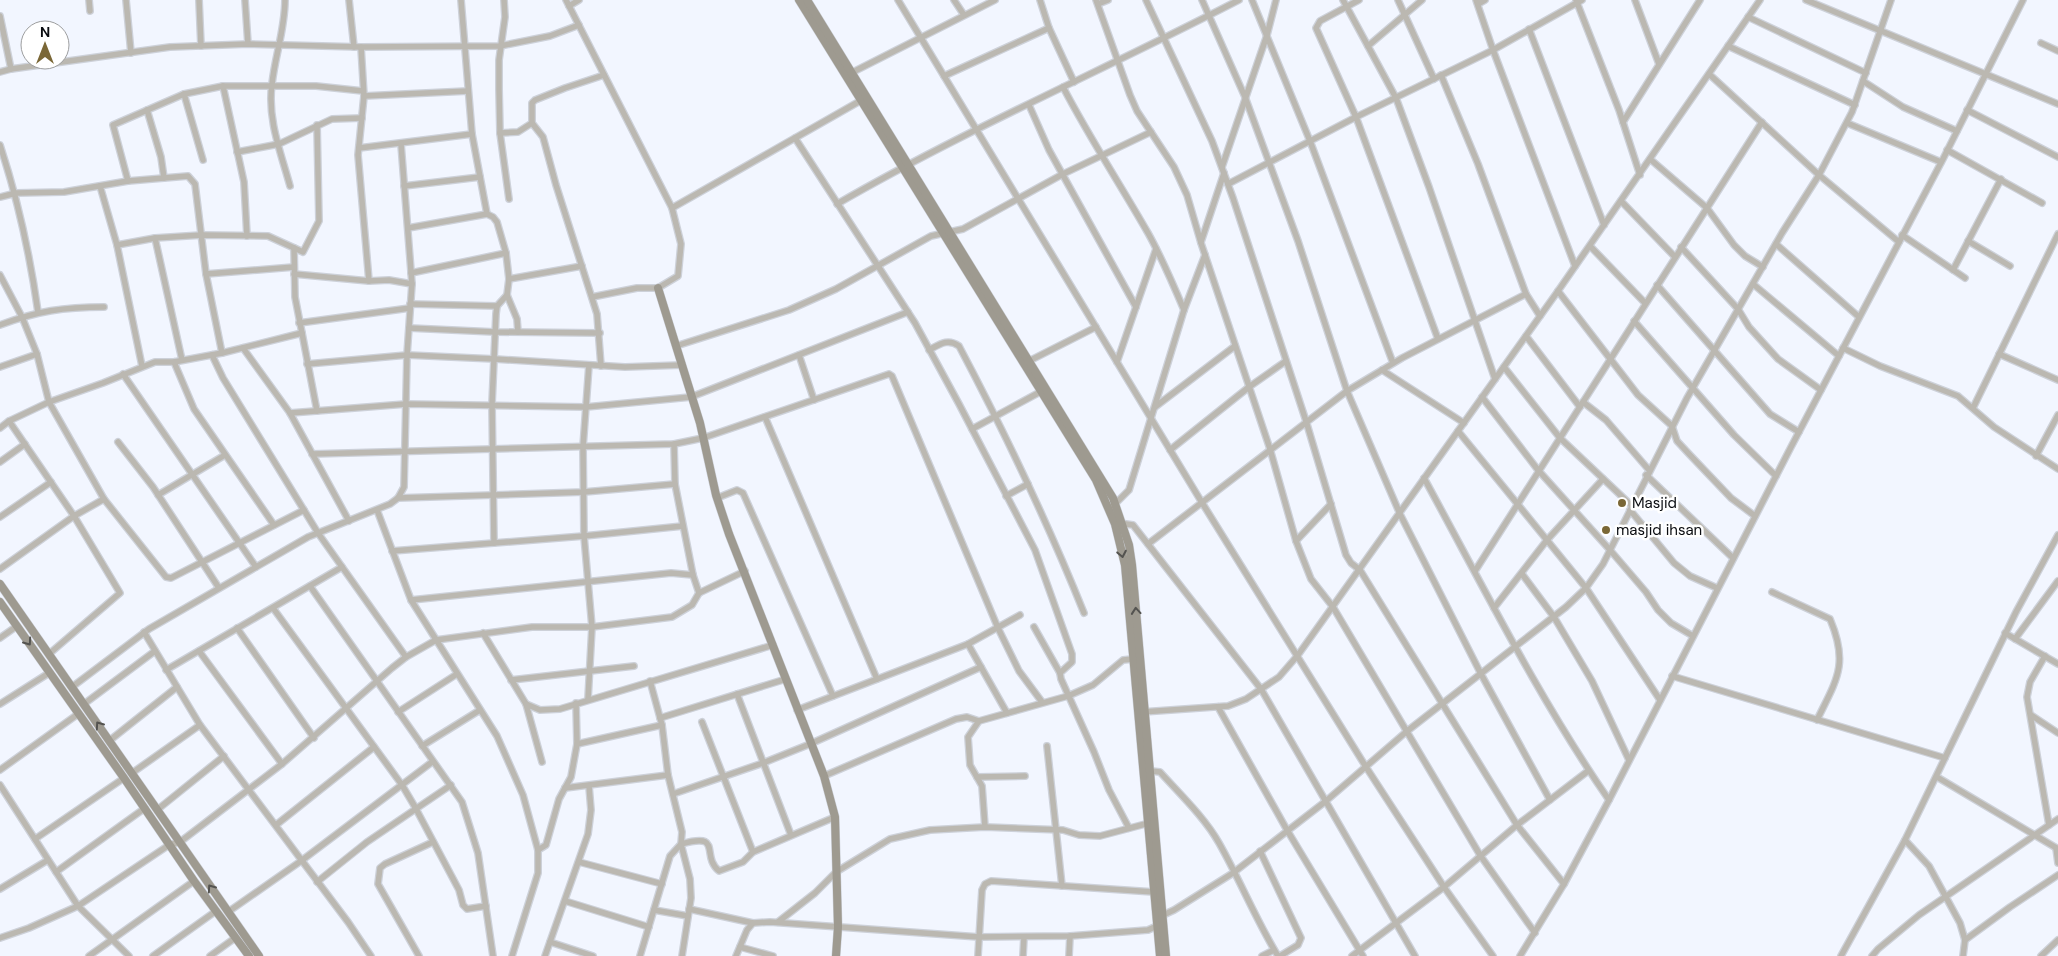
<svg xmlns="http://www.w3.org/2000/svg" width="2058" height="956" viewBox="0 0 2058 956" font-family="'DM Sans',sans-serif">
	<rect width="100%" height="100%" fill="#f2f6ff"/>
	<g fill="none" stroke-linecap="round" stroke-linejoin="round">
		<defs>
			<g id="street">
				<polyline points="89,0 90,11"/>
				<polyline points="126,0 131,53"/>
				<polyline points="199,0 201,46"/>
				<polyline points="245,0 248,44"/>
				<path d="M 285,0 C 285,29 275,56 272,84 C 267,119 281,153 290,186"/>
				<polyline points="349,0 354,47"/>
				<polyline points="461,0 472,134 487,214 493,217 497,222 506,253 509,279 507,295 517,319 518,332"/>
				<polyline points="504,0 505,17 499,60 499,89 500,133 509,199"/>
				<polyline points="566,0 672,208 681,244 678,276 658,288 637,288 592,297"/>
				<polyline points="898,0 1201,501 1366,767 1444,887 1493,956"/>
				<polyline points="954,0 964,15"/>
				<polyline points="1040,0 1049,28 1074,82"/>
				<polyline points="1096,0 1130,95 1137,111 1174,167 1187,195 1201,243 1270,449 1296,541 1311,579 1333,607 1480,855 1535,933"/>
				<polyline points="1146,0 1212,141 1233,198 1306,421 1346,555 1351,563 1360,570 1517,825 1564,884"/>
				<polyline points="1202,0 1245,97 1298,241 1347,391 1400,514 1481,674 1550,800"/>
				<polyline points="1252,0 1310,141 1393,363"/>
				<polyline points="1343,0 1396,98 1429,187 1495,379"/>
				<polyline points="1359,0 1320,21 1316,28 1356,117 1438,339"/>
				<polyline points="1398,0 1434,79"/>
				<polyline points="1476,0 1493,50 1575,266"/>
				<polyline points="1576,0 1619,110 1640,175"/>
				<polyline points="1635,0 1659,64"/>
				<polyline points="1806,0 2058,104"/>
				<polyline points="1098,4 1108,0"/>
				<polyline points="1478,4 1485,0"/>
				<polyline points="569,6 579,0"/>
				<polyline points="0,16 11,69"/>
				<polyline points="1748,17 1866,73"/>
				<polyline points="1529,29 1604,225"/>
				<polyline points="2041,43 2058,51"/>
				<polyline points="1368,46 1422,0"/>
				<polyline points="1728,46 1855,105"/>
				<polyline points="361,47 364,96 358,155 369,281"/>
				<polyline points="0,72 11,69 170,47 248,44 361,47 500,46 550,36 579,25"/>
				<polyline points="851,73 995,0"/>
				<polyline points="1709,74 1819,175 1899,242"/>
				<polyline points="1441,75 1478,164 1526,294 1540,316"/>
				<polyline points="944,76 1049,28"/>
				<polyline points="1863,81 1903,107 1957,131"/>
				<polyline points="223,86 244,182 247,236"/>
				<path d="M 1063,87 C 1089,137 1120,184 1148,233 C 1162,258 1173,284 1184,310"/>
				<polyline points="184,94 203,160"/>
				<polyline points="364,96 468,91"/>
				<polyline points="1029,105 1049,150 1136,307"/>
				<polyline points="147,110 161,157 164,178"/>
				<polyline points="1967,110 2058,157"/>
				<polyline points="1623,122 1700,0"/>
				<polyline points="532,123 543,137 556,185 597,314 601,366"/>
				<polyline points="1847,123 1941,162"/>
				<polyline points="500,133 518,132 532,123 532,103 535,100 565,88 604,75"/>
				<polyline points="795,138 915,323 959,404 1035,550 1072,654 1072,662 1060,673 1061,679 1094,752 1109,790 1129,828"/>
				<path d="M 0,145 C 18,200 30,255 38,312"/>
				<polyline points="359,148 472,134"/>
				<polyline points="1947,150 2042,203"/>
				<polyline points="237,152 279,144 332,119 362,118"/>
				<polyline points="1650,159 1707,208 1734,245 1745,256 1763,267"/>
				<polyline points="1222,167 1267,35 1276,0"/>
				<polyline points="128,181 113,125 184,94 223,86 316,86 363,91"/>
				<polyline points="1228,184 1356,117 1493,50 1582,0"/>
				<polyline points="100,186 117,245 142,366"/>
				<polyline points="404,186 480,177"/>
				<polyline points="0,197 16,193 64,192 128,181 188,176 195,184 206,274 222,353"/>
				<polyline points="1621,201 1675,257"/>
				<path d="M 837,204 C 967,129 1106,69 1239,0"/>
				<polyline points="672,208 860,101"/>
				<polyline points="408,228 487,214"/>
				<polyline points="1902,235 1965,278"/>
				<polyline points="155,238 182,360"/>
				<polyline points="1968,241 2010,266"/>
				<polyline points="1201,242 1224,173"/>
				<polyline points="1776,244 1859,317"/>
				<polyline points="117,245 155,238 202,235 268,236 303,252 319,221 317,125"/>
				<polyline points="1590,246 1645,303"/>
				<polyline points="1681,247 1738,309 1749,327 1778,359 1821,390"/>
				<polyline points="294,248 295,297 302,333"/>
				<polyline points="1953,270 2001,179"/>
				<polyline points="411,273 506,253"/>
				<polyline points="206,274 294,267"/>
				<polyline points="294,274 369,281 389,280 412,284"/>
				<polyline points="0,275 22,317 37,354 49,402 104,499 166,577 171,578 304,510"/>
				<polyline points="509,279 582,266"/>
				<polyline points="1753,284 1839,356"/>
				<polyline points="1657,285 1770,414 1799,432"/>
				<polyline points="1558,291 1638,395 1672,426 1677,441 1690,455 1731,498 1755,516"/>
				<polyline points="410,304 497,306"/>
				<polyline points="1634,321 1734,435 1776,476"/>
				<polyline points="299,323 410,308"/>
				<path d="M 0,325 C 37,311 64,307 104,307"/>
				<polyline points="409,328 495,332 600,333"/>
				<polyline points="1526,336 1580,407"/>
				<polyline points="676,346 789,310 836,289 931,236 963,229 1063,174 1151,132"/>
				<polyline points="243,348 290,413 349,521"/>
				<polyline points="1843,348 1880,366 1958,396 1994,427 2058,469"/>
				<path d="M 929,350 C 940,344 948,338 959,346 C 1005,433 1047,521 1084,613"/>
				<polyline points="1999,354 2058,380"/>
				<polyline points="212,355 223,378 318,533 406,657"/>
				<polyline points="799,355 814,400"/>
				<polyline points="174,362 194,409 274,525"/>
				<polyline points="1027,362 1096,327"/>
				<polyline points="1117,362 1156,249"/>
				<polyline points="307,364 407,355 495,359 625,367 682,365"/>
				<polyline points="0,367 37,354"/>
				<polyline points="1504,367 1560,438 1632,506"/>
				<polyline points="1382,370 1464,423"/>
				<polyline points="123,374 256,567"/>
				<polyline points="1482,397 1538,470 1610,550 1646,592 1658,610 1671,623 1693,636"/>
				<polyline points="1583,402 1606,420 1649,470"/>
				<polyline points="1155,407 1235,346"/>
				<polyline points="1973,408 2058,234"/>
				<polyline points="290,413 406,404 586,407 691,397 908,312"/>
				<polyline points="765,417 877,679"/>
				<polyline points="9,421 74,516 120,593 49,654"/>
				<polyline points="0,428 9,421 49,402 103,383 155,362 174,362 222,353 302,333 317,411"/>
				<polyline points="972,429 1040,392"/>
				<polyline points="1458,431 1586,588 1660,700"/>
				<polyline points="118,442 153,487 219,588"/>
				<polyline points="674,444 675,484 693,575 699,593"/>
				<polyline points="1170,450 1249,387 1286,361"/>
				<polyline points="312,454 674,444 703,438 889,374 892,376 998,628 1019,671 1042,702"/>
				<polyline points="2036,456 2058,415"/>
				<polyline points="0,462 25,444"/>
				<polyline points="1646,475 1733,558"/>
				<path d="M 1424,478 C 1483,586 1539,699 1609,800"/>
				<polyline points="158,495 225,455"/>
				<polyline points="1006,496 1028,484"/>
				<polyline points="398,498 584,492 675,484"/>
				<polyline points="717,498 737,490 743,493 833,696"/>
				<polyline points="1113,506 1129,490 1184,310 1205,255"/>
				<polyline points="377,510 411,600 497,736 523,795 538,850 538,873 512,956"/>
				<polyline points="1630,510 1674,563 1690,576 1717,588"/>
				<polyline points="0,517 51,482"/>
				<polyline points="1119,523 1133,525 1261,689 1415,956"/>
				<polyline points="1296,541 1331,504"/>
				<polyline points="494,543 492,404 496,314 497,306 507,295"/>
				<polyline points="1148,544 1347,391 1402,358 1526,294"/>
				<polyline points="392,551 584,536 683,526"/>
				<polyline points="0,569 74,516 104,499"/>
				<polyline points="1475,571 1762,122"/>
				<polyline points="1522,574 1554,617 1592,681 1629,760"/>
				<polyline points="310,586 462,802 478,853 493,956"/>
				<path d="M 1772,592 L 1830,619 C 1849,664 1837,679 1817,720"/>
				<polyline points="411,600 671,573 693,575"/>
				<polyline points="273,608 402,785 415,807 459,890 463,905 467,909 486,906"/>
				<polyline points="1494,608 1547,540 1603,479"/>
				<polyline points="1034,627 1060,673"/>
				<polyline points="237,628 314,738"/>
				<polyline points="144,632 200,725 348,922 371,956"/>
				<polyline points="483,633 526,704 540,710 560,709 773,645"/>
				<polyline points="2005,633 2058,664"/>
				<polyline points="0,638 17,626"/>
				<polyline points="2015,639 2058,581"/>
				<polyline points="968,644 1007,713"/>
				<polyline points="199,651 282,764"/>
				<polyline points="2045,656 2030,682 2027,697 2049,825"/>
				<polyline points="166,670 342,567"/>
				<polyline points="1672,676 1945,758"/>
				<polyline points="511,680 634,666"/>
				<polyline points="72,687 149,629 308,537 390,504 398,498 404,487 407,355 412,284 401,144"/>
				<polyline points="737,694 791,835"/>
				<polyline points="588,699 592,627 584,536 583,447 589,365"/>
				<polyline points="0,704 49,673"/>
				<polyline points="84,704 155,651"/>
				<polyline points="526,704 542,762"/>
				<polyline points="1218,707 1287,830 1363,956"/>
				<polyline points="797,710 968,644 1020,615"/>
				<polyline points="398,712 457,674"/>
				<polyline points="1142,712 1228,706 1246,699 1279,677 1298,655 1558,291 1760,0"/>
				<polyline points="2031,715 2058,733"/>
				<polyline points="660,718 786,679"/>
				<polyline points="702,722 753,852"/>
				<polyline points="109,741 177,687"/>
				<polyline points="577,744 662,725"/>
				<polyline points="422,746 480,710"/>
				<polyline points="1047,746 1062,886"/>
				<polyline points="0,770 78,714"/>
				<path d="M 1151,771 L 1160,772 C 1180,794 1205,818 1219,843 C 1240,880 1256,920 1278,956"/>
				<polyline points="132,773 200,725"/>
				<polyline points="824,776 956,719 967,717 979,721"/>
				<polyline points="977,777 1025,776"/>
				<polyline points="1937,777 2058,849"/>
				<polyline points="0,785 78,906 129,956"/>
				<polyline points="565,788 668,775"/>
				<polyline points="673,794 763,763 810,744 981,667"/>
				<polyline points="157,810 224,756"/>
				<polyline points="276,825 374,747"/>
				<polyline points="985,827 982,786 970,765 968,737 979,721 1068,696 1093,685 1123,660 1133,659"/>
				<polyline points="35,839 124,778"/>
				<polyline points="1905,840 1929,866 1960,923 1965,940 1963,956"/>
				<polyline points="2056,848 2058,863"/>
				<polyline points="538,850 546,845 559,799 571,777 577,744 576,703"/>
				<polyline points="1260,851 1301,938 1298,945 1280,956"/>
				<polyline points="579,862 662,884"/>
				<polyline points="56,872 145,808"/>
				<polyline points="317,882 367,842 451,785"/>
				<polyline points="0,889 48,860"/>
				<polyline points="565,901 649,927"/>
				<polyline points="689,909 753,923"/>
				<polyline points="654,910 688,916"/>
				<polyline points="228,912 301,861 432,762"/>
				<polyline points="1161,916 1174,910 1233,873 1326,801 1406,732 1566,607 1586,588 1603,564 1687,398 1782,233 1819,175 1852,112 1891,0"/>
				<polyline points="778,922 815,893 836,872 890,839 930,830 985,827 1063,830 1079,835 1100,836 1149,823"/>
				<polyline points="0,938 29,928 78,906 169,845 180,842 282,764 392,668 406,657 436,640 532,627 592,627 672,617 692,605 699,593 745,571"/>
				<polyline points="1965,940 2010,907 2058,875"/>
				<polyline points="550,942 593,956"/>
				<polyline points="740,947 773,956"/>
				<polyline points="89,956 194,881"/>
				<polyline points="153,956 216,911"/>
				<polyline points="210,956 235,938"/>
				<polyline points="419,956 378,884 380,868 385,864 433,842"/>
				<polyline points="545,956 588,834 591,810 589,786"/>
				<polyline points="640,956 670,856 681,844 682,832 668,775 662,725 650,681"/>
				<path d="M 682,956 L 691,898 L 690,879 L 681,844 C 724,832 700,855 719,871 L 743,862 L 753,852 L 835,817"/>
				<polyline points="736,956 747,930 753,923 770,922 979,937 1070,936 1148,930 1159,925"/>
				<polyline points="978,956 982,890 985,884 991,881 1154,892"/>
				<polyline points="1023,956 1024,937"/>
				<polyline points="1069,956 1070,936"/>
				<polyline points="1262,956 1274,950"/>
				<polyline points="1352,956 1444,887 1517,825 1588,771"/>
				<polyline points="1520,956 1564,884 1609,800 1791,447 1943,159 2023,0"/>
				<polyline points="1841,956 1905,840 2016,612 2058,535"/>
				<polyline points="1872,956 1878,949 1919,915 2058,819"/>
				<polyline points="2041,956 2058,940"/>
			</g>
			<g id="secondary">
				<polyline points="799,0 1096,480 1115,524 1125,565 1160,956"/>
				<polyline points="807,0 1113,498 1129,545 1132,565 1166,956"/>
				<polyline points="658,288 700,423 716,495 729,534 824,776 835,817 838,927 836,956"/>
				<polyline points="0,584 259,956"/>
				<polyline points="0,602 124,778 194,881 249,956"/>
			</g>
		</defs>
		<use href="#street" stroke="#cdd1d9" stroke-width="8"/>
		<use href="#secondary" stroke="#cdd1d9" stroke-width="9"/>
		<use href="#street" stroke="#bbb8b1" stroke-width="5.5"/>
		<use href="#secondary" stroke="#9e9a90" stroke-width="8"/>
	</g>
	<defs><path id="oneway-chevron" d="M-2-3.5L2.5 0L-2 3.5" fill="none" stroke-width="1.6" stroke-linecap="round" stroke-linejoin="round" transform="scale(1.25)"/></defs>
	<g stroke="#545350">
		<use href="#oneway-chevron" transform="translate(1122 554) rotate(79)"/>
		<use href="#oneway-chevron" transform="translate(1136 611) rotate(-95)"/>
		<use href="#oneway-chevron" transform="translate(28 642) rotate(55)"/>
		<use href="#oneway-chevron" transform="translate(99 725) rotate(-125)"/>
		<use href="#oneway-chevron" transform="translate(211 888) rotate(-125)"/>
	</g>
	<g fill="#7a6736" stroke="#fff" stroke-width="2">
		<circle cx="1622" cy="503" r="5"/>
		<circle cx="1606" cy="530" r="5"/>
	</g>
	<g text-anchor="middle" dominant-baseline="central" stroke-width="5" stroke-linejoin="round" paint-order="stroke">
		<g font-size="15" fill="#0a0c10" stroke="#fff" text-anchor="start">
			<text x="1632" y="503">Masjid</text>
			<text x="1616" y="530">masjid ihsan</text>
		</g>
	</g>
	<g transform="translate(45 45)"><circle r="24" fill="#ffffff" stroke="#9d9e9f"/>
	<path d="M0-4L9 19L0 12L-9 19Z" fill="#7a6736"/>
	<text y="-8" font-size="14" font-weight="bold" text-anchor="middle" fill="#0a0c10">N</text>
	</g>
</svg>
